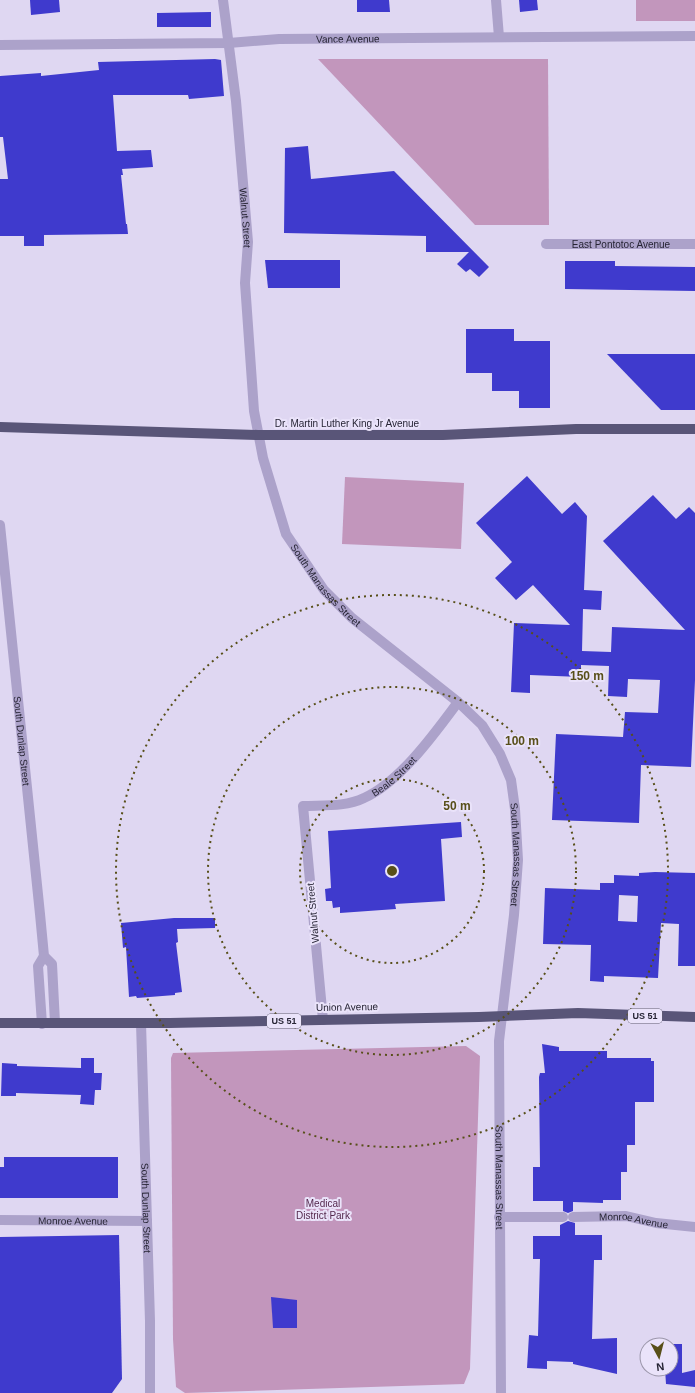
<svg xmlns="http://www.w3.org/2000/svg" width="695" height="1393" viewBox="0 0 695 1393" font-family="Helvetica,sans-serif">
	<rect width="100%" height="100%" fill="#dfd7f2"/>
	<g fill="#c296bc">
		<rect x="636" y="0" width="59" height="21"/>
		<polygon points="318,59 548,59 549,225 475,225"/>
		<polygon points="345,477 464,483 461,549 342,544"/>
		<polygon points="466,1046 480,1056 470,1369 464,1384 185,1393 176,1387 173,1339 171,1058 173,1053"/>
	</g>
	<g fill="#3f3acd" fill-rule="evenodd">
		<polygon points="30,0 59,0 60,12 31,15"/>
		<polygon points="357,0 389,0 390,12 357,12"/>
		<polygon points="519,0 537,0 538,10 520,12"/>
		<polygon points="211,12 211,27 157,27 157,13"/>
		<polygon points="215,59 221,60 224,96 189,99 188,95 113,95 117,151 151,150 153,167 122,169 123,175 121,175 126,224 127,224 128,234 44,235 44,246 24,246 24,236 0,236 0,179 8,179 3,137 0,137 0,76 41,73 41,76 99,70 98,62"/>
		<polygon points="308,146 311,179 394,171 489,267 479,277 470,269 466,272 457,264 469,252 426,252 426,236 284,233 285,148"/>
		<polygon points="265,260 340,260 340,288 268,288"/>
		<polygon points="565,261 615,261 615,266 695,267 695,291 565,289"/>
		<polygon points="466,329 514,329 514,341 550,341 550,408 519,408 519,391 492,391 492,373 466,373"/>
		<polygon points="607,354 695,354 695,410 661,410"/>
		<polygon points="527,476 562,514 575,502 587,516 584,590 602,591 601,610 583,609 582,651 611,652 612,627 685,630 603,541 653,495 676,519 689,507 695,513 695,680 691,767 641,765 639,823 552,820 556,734 623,737 625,712 658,713 660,680 628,679 627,697 608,696 609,666 581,665 581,677 530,675 530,693 511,692 514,623 570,625 533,585 516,600 495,578 512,562 476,523"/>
		<polygon points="461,822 462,837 441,839 445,901 395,904 396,909 340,913 340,907 333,908 332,901 326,901 325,889 331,888 328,831"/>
		<path d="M 655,872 L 695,873 L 695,966 L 678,966 L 679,924 L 661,923 L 658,978 L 604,976 L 604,982 L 590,981 L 591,945 L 543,944 L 545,888 L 600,890 L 600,883 L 614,883 L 614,875 L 639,876 L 639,873 ZM 619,895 L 638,896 L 637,922 L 618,921 Z"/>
		<polygon points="174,918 215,918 215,928 177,929 178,942 176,943 182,992 175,993 175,995 137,998 136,996 129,997 126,947 123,948 121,923"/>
		<polygon points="542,1044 559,1047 559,1051 607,1051 607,1058 651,1058 651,1061 654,1061 654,1102 635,1102 635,1145 627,1145 627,1172 621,1172 621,1200 603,1200 603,1203 573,1202 573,1211 568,1213 563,1211 563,1201 533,1201 533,1167 540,1167 539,1077 540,1073 545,1073"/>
		<polygon points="81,1058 94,1058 94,1073 102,1073 101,1090 95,1090 94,1105 80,1104 81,1095 16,1093 16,1096 1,1096 2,1063 17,1064 17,1066 81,1068"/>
		<polygon points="4,1157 118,1157 118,1198 0,1198 0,1167 4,1167"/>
		<polygon points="568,1221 575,1223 575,1235 602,1235 602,1260 594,1260 592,1339 617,1338 617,1374 573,1364 573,1362 547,1361 547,1369 527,1368 529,1335 538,1336 540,1259 533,1259 533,1236 560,1236 560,1225"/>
		<polygon points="119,1235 122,1379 112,1393 0,1393 0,1237"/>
		<polygon points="271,1297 297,1300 297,1328 273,1328"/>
		<polygon points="671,1344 682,1344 682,1373 695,1370 695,1387 666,1384 665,1369 671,1369"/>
	</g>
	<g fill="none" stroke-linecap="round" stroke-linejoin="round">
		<g stroke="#aca2ca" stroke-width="10">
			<path id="s1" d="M 223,0 L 236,101 L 248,242 L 245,283 L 254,411 L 263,458 L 286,534 L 324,590 L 352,618 L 458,702 L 482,725 L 500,754 L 511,780 L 515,809 L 518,860 L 514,915 L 499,1041 L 501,1393"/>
			<polyline points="496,0 499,37"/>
			<path id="s2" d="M 0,45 L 229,43 L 279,39 L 695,36"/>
			<path id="s3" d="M 546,244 L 695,244"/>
			<path id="s4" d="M 0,525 L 40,914 L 44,956 L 52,964 L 55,1023"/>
			<path id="s5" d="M 323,1020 L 303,806 C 323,805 346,807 364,798 C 400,782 435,733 458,702"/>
			<path id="s6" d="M 141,1023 L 150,1321 L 150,1393"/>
			<polyline points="42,1024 38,966 44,956"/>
			<polyline points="499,1217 563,1217"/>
			<path id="s7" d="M 573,1217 L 626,1216 L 656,1223 L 695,1227"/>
			<path id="s8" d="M 0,1220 L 147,1221"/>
		</g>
		<g stroke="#595578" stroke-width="10">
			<polyline points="0,427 258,435 443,435 576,429 695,429"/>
			<polyline points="0,1023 170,1023 479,1017 578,1013 695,1017"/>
		</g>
	</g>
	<g fill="none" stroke="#584f19" stroke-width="2" stroke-dasharray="2 4">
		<circle cx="392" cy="871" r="92"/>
		<circle cx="392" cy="871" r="184"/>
		<circle cx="392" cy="871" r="276"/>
	</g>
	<g text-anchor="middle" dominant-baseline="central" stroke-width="4" stroke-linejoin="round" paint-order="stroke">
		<g fill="#eae3fa" stroke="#625e70" stroke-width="1">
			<rect x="628" y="1009" width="34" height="14" rx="3"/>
			<rect x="267" y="1014" width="34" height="14" rx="3"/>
		</g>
		<g font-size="9" font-weight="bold" fill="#272535">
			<text x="645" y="1016">US 51</text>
			<text x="284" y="1021">US 51</text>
		</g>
		<g font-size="10" fill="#272535" stroke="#eae3fa">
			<text stroke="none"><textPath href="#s2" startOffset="348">Vance Avenue</textPath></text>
			<text stroke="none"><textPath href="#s1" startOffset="219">Walnut Street</textPath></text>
			<text stroke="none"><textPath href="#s3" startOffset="75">East Pontotoc Avenue</textPath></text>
			<text x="347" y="423">Dr. Martin Luther King Jr Avenue</text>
			<text stroke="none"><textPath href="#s1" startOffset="605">South Manassas Street</textPath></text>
			<text stroke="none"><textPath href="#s4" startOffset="217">South Dunlap Street</textPath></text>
			<text stroke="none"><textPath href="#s5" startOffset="314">Beale Street</textPath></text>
			<text stroke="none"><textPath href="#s1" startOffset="953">South Manassas Street</textPath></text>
			<text transform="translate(313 913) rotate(-95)">Walnut Street</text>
			<text transform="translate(347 1007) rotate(-1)">Union Avenue</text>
			<text stroke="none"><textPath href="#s1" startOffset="1277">South Manassas Street</textPath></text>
			<text stroke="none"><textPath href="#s6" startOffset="185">South Dunlap Street</textPath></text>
			<text stroke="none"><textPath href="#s8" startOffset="73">Monroe Avenue</textPath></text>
			<text stroke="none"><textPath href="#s7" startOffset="61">Monroe Avenue</textPath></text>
		</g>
		<g font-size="10" fill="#54284d" stroke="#eae3fa">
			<text x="323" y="1203">Medical<tspan x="323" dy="12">District Park</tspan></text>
		</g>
	</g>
	<circle cx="392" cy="871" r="6" fill="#584f19" stroke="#eae3fa" stroke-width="2"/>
	<g font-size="12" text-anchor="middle" font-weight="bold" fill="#584f19" stroke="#eae3fa" stroke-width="4" stroke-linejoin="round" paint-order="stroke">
		<text x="587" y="680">150 m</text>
		<text x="522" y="745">100 m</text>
		<text x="457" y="810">50 m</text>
	</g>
	<g transform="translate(659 1357) rotate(173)"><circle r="19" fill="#eae3fa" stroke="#9c97ab"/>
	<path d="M0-3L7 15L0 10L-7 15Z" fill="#584f19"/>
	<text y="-6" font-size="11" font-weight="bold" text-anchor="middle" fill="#272535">N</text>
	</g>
</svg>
